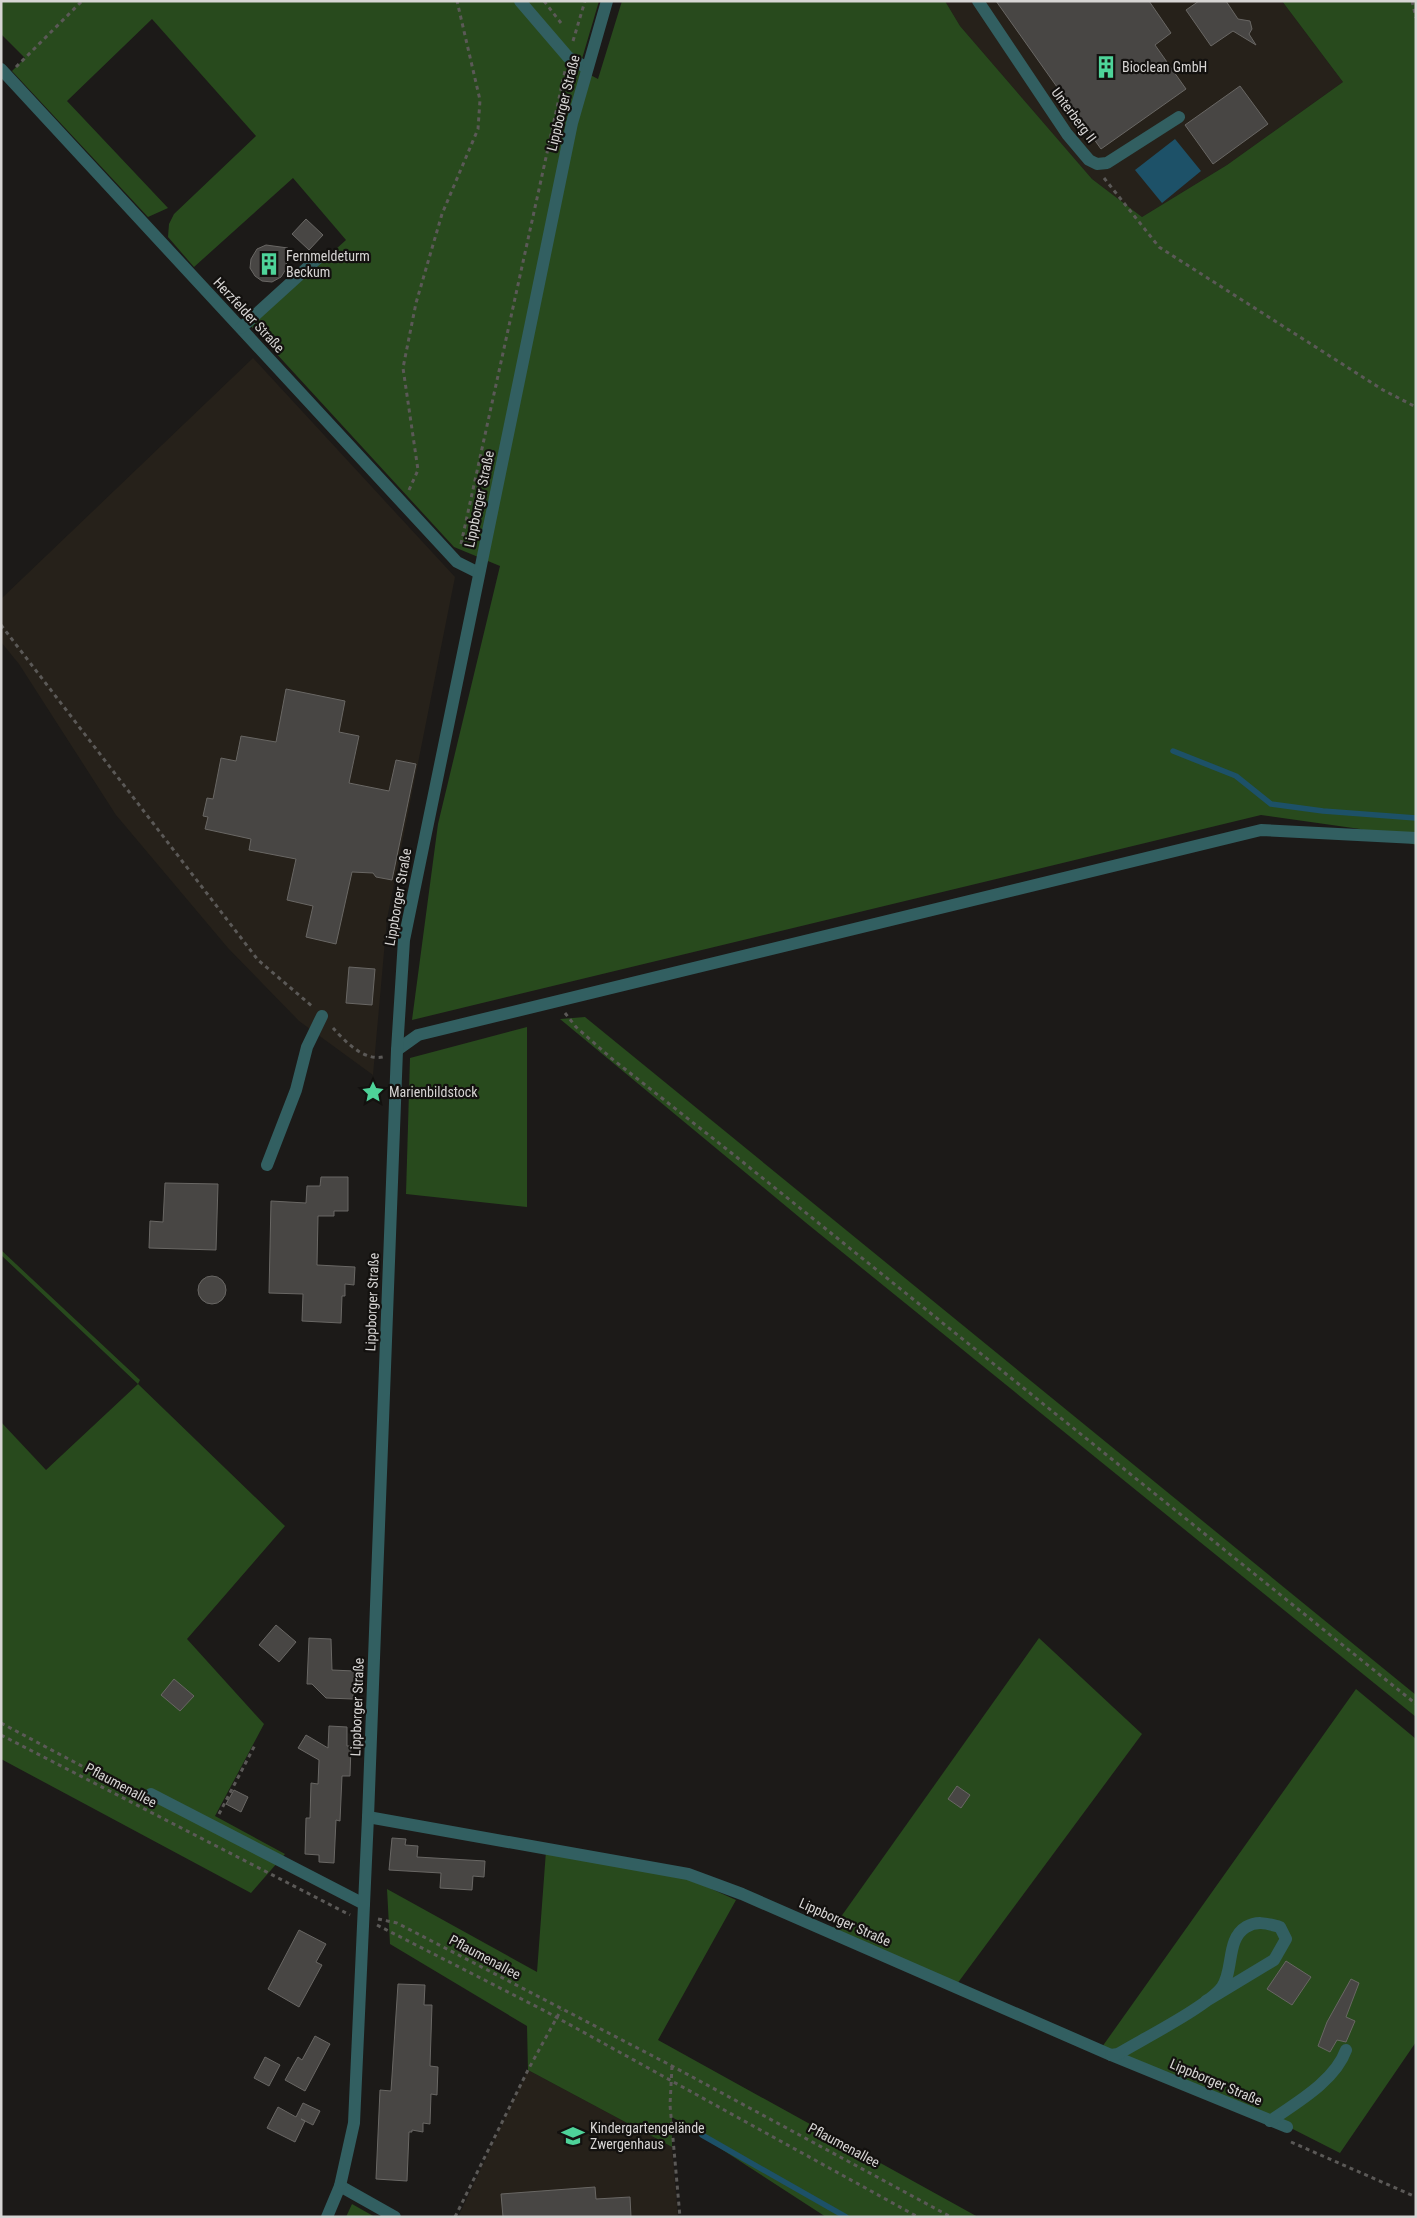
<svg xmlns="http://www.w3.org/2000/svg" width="1417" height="2218" viewBox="0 0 1417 2218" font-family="'Roboto Condensed',sans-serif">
	<rect width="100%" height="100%" fill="#1c1a18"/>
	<g fill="#26211a">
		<polygon points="945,1 1282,1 1343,82 1227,165 1142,217 1092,179 960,26"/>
		<polygon points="253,358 455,577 387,919 373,1075 299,1021 228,948 116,815 19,664 1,642 1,599"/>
		<polygon points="528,2070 672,2147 678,2217 458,2217"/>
	</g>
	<g fill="#284a1d">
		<polygon points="1,1 599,1 579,69 598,79 622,1 945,1 960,26 1092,179 1142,217 1227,165 1343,82 1282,1 1416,1 1416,845 1360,829 1261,815 412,1020 438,824 500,566 454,547 251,326 346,240 293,178 194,267 168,237 169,224 174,214 256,136 152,19 67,101 168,208 148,217 12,71 25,58 1,34"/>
		<polygon points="585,1017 1416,1695 1416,1717 805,1222 560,1019"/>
		<polygon points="527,1027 527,1207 406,1194 410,1058"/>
		<polygon points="1,1250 140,1380 138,1384 285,1526 187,1639 264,1724 215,1816 285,1854 251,1893 1,1759 1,1422 46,1470 138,1384 1,1255"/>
		<polygon points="1039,1638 1142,1734 957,1984 833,1928"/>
		<polygon points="1356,1689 1416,1739 1416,2042 1340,2153 1273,2119 1102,2047"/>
		<polygon points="546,1851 685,1877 736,1900 658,2040 978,2217 826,2217 672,2117 672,2147 528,2070 527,2026 390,1944 387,1889 537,1972"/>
		<polygon points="352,2204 375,2217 346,2217"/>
	</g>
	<polygon fill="#1d5168" points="1175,139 1201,171 1162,203 1135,170"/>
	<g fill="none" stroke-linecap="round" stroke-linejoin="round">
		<g stroke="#1d5168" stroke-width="5.5">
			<polyline points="1173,751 1236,776 1271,804 1323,811 1416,818"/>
			<polyline points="702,2135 846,2217"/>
		</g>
	</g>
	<g fill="#484644" stroke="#696764">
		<polygon points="996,1 1149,1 1171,33 1155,45 1186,89 1101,149"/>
		<polygon points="1199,1 1226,1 1238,19 1250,21 1252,29 1249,34 1256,45 1233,31 1211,46 1186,10"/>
		<polygon points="1240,86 1268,124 1213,164 1185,125"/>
		<polygon points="306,219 323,235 309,250 292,234"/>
		<polygon points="266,245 288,248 286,269 281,277 272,282 262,281 255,276 250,268 251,259 257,249"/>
		<polygon points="286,689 345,701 339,732 359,736 349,783 389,791 396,760 416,764 392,880 376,877 373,873 352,872 336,944 306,937 313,906 287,900 296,859 249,850 251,839 205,829 208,817 203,816 207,798 213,799 221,758 236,761 241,736 276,742"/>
		<polygon points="349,967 375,969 372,1005 346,1003"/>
		<polygon points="321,1177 348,1177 348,1211 334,1211 334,1216 318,1216 317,1265 355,1267 354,1285 345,1284 345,1296 342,1296 341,1323 302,1321 303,1294 269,1293 271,1201 306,1203 307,1186 320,1186"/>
		<polygon points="165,1183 218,1184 216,1250 149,1248 150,1221 163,1222"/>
		<circle cx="212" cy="1290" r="14"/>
		<polygon points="276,1625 296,1642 279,1662 259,1645"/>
		<polygon points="309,1638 331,1639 332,1670 354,1671 353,1699 326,1698 312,1684 307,1684"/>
		<polygon points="174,1679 194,1696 180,1711 161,1695"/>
		<polygon points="329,1726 347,1727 347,1746 351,1746 350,1776 342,1776 340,1821 336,1820 334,1863 319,1862 319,1855 305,1854 306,1818 310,1818 311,1783 318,1784 319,1760 298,1748 306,1735 328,1748"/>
		<polygon points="957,1786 970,1795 961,1808 948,1799"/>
		<polygon points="234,1790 248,1797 241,1812 226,1804"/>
		<polygon points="392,1838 406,1839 405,1845 418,1846 417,1857 485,1861 484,1877 473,1876 472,1890 440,1888 441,1873 389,1870"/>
		<polygon points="299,1930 326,1944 316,1962 322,1965 299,2007 268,1989"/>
		<polygon points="1286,1961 1311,1977 1292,2005 1267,1989"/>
		<polygon points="1351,1979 1359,1983 1346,2017 1355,2021 1346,2042 1337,2040 1330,2052 1318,2046 1327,2022"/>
		<polygon points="398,1984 425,1985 424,2005 432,2005 430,2066 438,2067 437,2095 431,2094 430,2124 423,2123 423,2132 412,2130 412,2132 409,2132 407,2181 376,2179 380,2090 391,2091"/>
		<polygon points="315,2036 330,2044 305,2091 285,2080 298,2057 302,2060"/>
		<polygon points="265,2057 280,2065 269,2086 254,2078"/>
		<polygon points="303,2103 320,2111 313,2125 301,2119 305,2121 295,2142 267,2128 278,2107 296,2117"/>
		<polygon points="595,2187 596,2199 630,2197 631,2217 503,2217 501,2194"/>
	</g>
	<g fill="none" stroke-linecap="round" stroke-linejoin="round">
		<g stroke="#5b5957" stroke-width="3" stroke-dasharray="4 4" stroke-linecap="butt">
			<polyline points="544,1 561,23"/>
			<polyline points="1412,1 1416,18"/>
			<polyline points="573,41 585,1"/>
			<polyline points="16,67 82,1"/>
			<polyline points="1104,178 1159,247 1383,390 1416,407"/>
			<polyline points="409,490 418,470 403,368 416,303 442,214 478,129 480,100 457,1"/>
			<polyline points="461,544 565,71"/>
			<polyline points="1,625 258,960 313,1007"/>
			<polyline points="565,1013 576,1027 611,1058 734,1155 1416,1704"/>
			<path d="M 333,1028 C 345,1041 363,1061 383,1057"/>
			<polyline points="1,1723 136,1795"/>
			<polyline points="1,1735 350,1915"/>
			<polyline points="219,1814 255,1745"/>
			<polyline points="378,1919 397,1923 672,2066 951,2217"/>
			<polyline points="377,1925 545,2011 918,2217"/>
			<polyline points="672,2066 670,2105 680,2217"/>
			<polyline points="1291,2142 1416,2197"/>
			<polyline points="455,2217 528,2070 561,2010"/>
		</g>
		<g stroke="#325f61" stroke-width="12">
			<polyline points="520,1 568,57 587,68"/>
			<polyline points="978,1 1067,134 1089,160 1097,164 1107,163 1179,117"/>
			<polyline points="1,69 457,562 479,573"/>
			<polyline points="241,328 318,258"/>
			<polyline points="397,1050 418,1035 1261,830 1416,838"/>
			<polyline points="267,1165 296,1090 307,1047 322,1016"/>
			<polyline points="151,1794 364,1904"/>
			<polyline points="368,1817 688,1874 742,1894 1111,2055 1287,2127"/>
			<path d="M 1111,2055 L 1118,2054 C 1141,2040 1208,2006 1222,1987 C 1234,1970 1226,1939 1246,1927 C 1258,1920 1268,1924 1280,1927 L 1286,1939 L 1274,1960 L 1206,2001"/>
			<path d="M 1270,2121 C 1296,2103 1335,2081 1346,2050"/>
			<polyline points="340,2186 395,2217"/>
			<polyline points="327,2217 340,2186 354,2123 368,1817 397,1050 404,940 572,123 607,1"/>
		</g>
	</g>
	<defs>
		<symbol id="building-bare" viewBox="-9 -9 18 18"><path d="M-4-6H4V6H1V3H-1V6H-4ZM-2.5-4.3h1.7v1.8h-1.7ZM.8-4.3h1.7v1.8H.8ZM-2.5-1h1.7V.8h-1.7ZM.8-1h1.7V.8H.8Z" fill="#4ed399" stroke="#13110f" stroke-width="2.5" paint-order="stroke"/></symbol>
		<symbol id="sight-bare" viewBox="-9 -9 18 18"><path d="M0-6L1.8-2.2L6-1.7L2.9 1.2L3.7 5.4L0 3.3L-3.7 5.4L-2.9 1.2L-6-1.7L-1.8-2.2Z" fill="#4ed399" stroke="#13110f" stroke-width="2.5" paint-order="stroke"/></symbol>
		<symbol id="school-bare" viewBox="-9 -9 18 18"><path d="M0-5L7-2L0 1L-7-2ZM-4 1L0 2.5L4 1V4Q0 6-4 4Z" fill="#4ed399" stroke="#13110f" stroke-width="2.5" paint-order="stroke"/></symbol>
	</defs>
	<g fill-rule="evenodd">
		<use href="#building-bare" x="1090" y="51" width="32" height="32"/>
		<use href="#building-bare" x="253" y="248" width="32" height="32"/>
		<use href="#sight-bare" x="357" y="1076" width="32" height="32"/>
		<use href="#school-bare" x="557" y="2120" width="32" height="32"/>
	</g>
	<g text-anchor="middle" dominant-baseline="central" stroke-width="4.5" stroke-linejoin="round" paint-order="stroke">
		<g font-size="14" fill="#d7d5d4" stroke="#13110f" text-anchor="start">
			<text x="1122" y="67">Bioclean GmbH</text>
			<text x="286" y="256">Fernmeldeturm<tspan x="286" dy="16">Beckum</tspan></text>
			<text x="389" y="1092">Marienbildstock</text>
			<text x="590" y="2128">Kindergartengelände<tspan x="590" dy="16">Zwergenhaus</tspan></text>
		</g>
		<g font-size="14" fill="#d7d5d4" stroke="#13110f">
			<text transform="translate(563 103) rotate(-76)">Lippborger Straße</text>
			<text transform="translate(1074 115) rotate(53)">Unterberg II</text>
			<text transform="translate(249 315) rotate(47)">Herzfelder Straße</text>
			<text transform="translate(479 499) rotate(-78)">Lippborger Straße</text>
			<text transform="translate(398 897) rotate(-80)">Lippborger Straße</text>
			<text transform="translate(372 1302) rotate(-88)">Lippborger Straße</text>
			<text transform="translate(357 1707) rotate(-88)">Lippborger Straße</text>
			<text transform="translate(121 1785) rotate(28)">Pflaumenallee</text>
			<text transform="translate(845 1922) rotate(24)">Lippborger Straße</text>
			<text transform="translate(485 1957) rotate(28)">Pflaumenallee</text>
			<text transform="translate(1216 2082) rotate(23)">Lippborger Straße</text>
			<text transform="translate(844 2145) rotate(28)">Pflaumenallee</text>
		</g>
	</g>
	<rect width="1417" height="2218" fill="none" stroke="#d7d5d4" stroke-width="5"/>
</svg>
